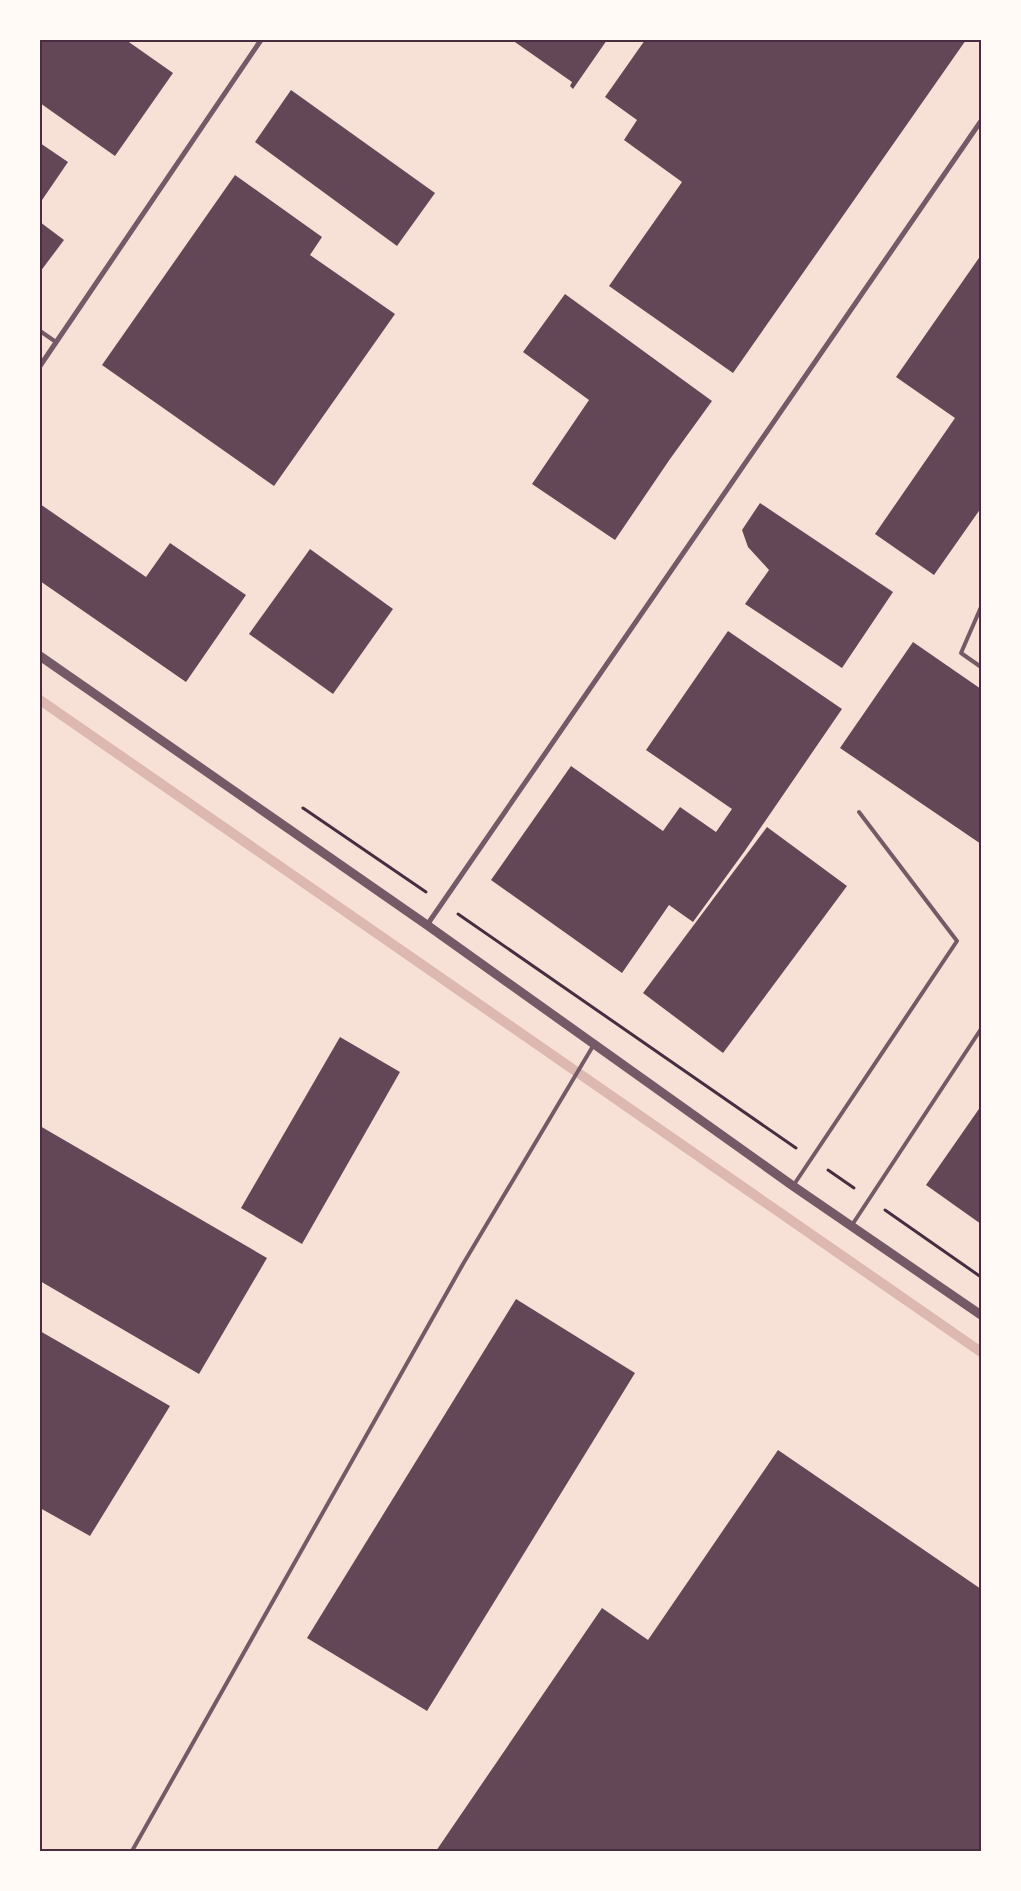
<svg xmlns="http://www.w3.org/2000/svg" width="1021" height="1891" viewBox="0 0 1021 1891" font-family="'Open Sans',sans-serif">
	<rect width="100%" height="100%" fill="#f7e1d7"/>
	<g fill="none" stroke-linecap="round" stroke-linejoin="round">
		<polyline stroke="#dcb8b0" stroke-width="10" points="40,700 981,1352"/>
	</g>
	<g fill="#644757">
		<polygon points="40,40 126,40 173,73 115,156 40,103"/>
		<polygon points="512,40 607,40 573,89 570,86 572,82"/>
		<polygon points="645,40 966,40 733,373 609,286 682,182 624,140 637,120 605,97"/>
		<polygon points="291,90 435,193 397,246 255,142"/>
		<polygon points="40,143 68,162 40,203"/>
		<polygon points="235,175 322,237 310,255 395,314 274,486 102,365"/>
		<polygon points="40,222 64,240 40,272"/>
		<polygon points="981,255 981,508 934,575 875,534 955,418 896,377"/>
		<polygon points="565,294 712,401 670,459 615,540 532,484 589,400 523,352"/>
		<polygon points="760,503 893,592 842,668 745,604 769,570 748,547 742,530"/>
		<polygon points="40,504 146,577 170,543 246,595 186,682 40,581"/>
		<polygon points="310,549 393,609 333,694 249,634"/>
		<polygon points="728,631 842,709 744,852 693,922 669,905 622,973 491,880 571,766 663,831 680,807 716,832 732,809 646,750"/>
		<polygon points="913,642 981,689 981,844 840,748"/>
		<polygon points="767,827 847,886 723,1053 643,993"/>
		<polygon points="340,1037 400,1072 302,1244 241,1208"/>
		<polygon points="981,1106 981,1224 926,1185"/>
		<polygon points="40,1126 267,1258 199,1374 40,1281"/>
		<polygon points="516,1299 635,1373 427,1711 307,1638"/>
		<polygon points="40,1331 170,1406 90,1536 40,1508"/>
		<polygon points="778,1450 981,1589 981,1851 436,1851 602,1608 648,1640"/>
	</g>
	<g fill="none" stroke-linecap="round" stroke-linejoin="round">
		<g stroke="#4a2c40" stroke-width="3">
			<polyline points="303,808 426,892"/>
			<polyline points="458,914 796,1148"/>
			<polyline points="828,1170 854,1188"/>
			<polyline points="885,1210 981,1277"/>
		</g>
		<g stroke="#755966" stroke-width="4">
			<polyline points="40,331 56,342"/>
			<polyline points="981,607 961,653 981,667"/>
			<polyline points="793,1186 957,941 859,812"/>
			<polyline points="852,1225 981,1029"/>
			<polyline points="132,1851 463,1264 593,1046"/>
		</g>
		<g stroke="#755966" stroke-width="5">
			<polyline points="40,366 261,40"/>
			<polyline points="427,925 981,121"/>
		</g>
		<polyline stroke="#755966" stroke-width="9" points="40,656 427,925 793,1186 981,1315"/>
	</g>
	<rect width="1021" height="1891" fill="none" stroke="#fffaf5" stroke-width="82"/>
	<rect x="41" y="41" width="939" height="1809" fill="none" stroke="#4a2c40" stroke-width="2"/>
</svg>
